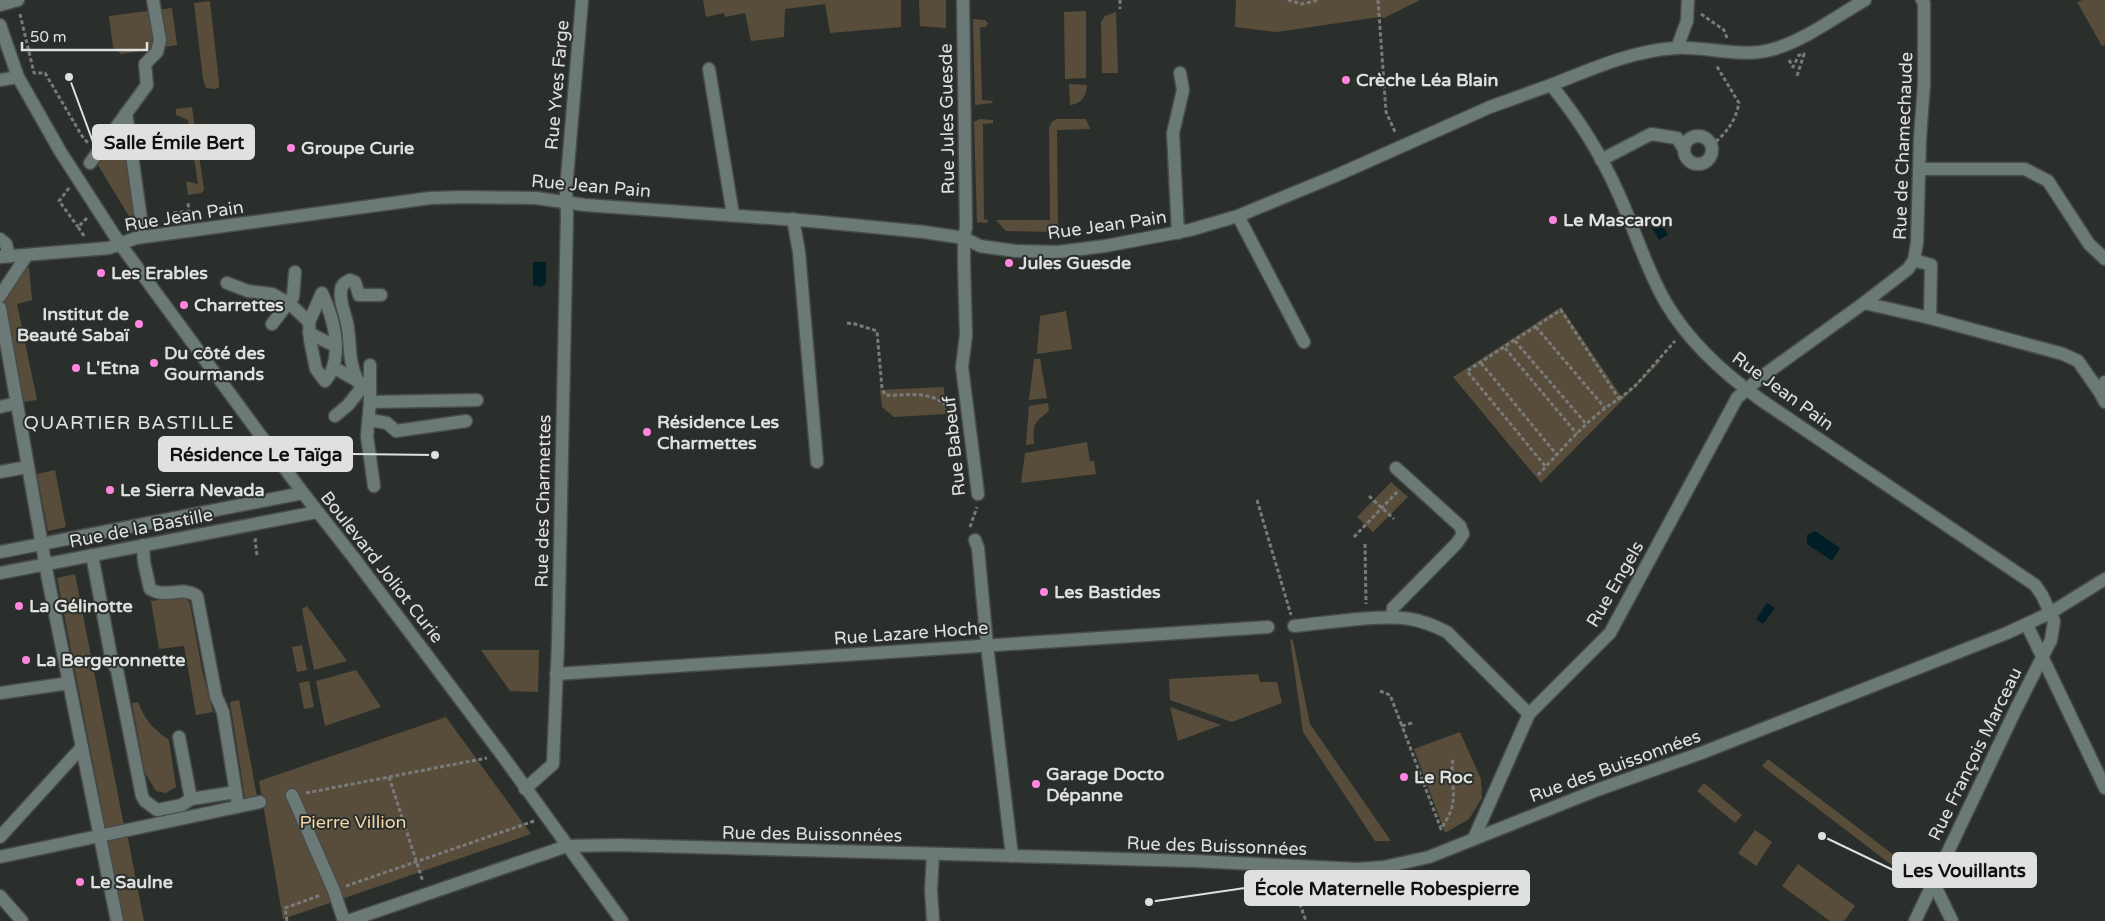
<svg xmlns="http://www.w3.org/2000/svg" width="2105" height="921" viewBox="0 0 2105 921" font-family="'Varela Round',sans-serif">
	<rect width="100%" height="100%" fill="#2b2f2c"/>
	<g fill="#584d3b">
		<polygon points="703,0 901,0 901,27 830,33 825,4 785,9 784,37 751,41 745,13 725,17 724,13 706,17"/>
		<polygon points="919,0 946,0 946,28 920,26"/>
		<polygon points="1236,0 1420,0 1384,18 1379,17 1277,32 1235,27"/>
		<polygon points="2083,0 2105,0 2105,45 2102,46 2077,2"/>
		<polygon points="210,1 219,82 219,87 216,89 206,88 203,79 194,3"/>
		<polygon points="172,8 177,45 121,54 113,47 109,16"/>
		<polygon points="1086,11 1086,78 1065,79 1064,12"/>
		<polygon points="1116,12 1118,73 1102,73 1101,22 1105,16"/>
		<polygon points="973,19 985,20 988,23 986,27 980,27 982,100 993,101 992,103 975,105"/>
		<path d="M 1069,84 L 1087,85 C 1086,96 1082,104 1070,105 Z"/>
		<polygon points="192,107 204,190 201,193 188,195 186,181 198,184 188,120 176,115 176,109"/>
		<polygon points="980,119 993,120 993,123 983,124 984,219 988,220 987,223 977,222 974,122"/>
		<polygon points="1056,119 1086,119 1090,129 1057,130 1058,232 1006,231 996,220 1050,220 1049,127 1052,122"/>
		<polygon points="123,125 136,222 133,223 98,165"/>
		<polygon points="26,267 29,268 32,300 17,304 37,400 23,402 4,301"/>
		<polygon points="1561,307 1621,396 1631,390 1659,359 1661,361 1541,483 1453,377"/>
		<polygon points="1066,311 1072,349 1037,354 1040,316"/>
		<polygon points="1034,359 1040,359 1047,398 1029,400"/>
		<polygon points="944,387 946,414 894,417 882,407 880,390"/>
		<path d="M 1048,403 L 1049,411 C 1034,423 1033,423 1034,444 L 1026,445 L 1029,406 Z"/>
		<polygon points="1087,442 1090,461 1094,461 1096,474 1021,483 1025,453"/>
		<polygon points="55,470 66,527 48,531 37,474"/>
		<polygon points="1391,482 1408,497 1373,532 1357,517"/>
		<polygon points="75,574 124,826 106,830 57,578"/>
		<polygon points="186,596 190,604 202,670 213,712 196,715 184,646 159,649 151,601"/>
		<polygon points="307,606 347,661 314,670 302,609"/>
		<polygon points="1290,639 1293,641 1310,724 1391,841 1375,841 1303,732"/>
		<polygon points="302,645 307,670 297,672 292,647"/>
		<polygon points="481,650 539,650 538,692 510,691"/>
		<polygon points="356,670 381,707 325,726 316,681"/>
		<polygon points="1258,674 1260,682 1277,682 1282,703 1232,722 1170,700 1169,679"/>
		<polygon points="309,681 314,707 304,709 299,683"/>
		<polygon points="239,700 258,802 246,805 230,702"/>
		<path d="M 138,702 C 146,721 151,727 169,740 L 176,787 L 166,793 L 156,791 L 145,773 L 132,703 Z"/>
		<polygon points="1170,707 1221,725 1178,741"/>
		<polygon points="446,717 531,834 283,919 259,781"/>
		<polygon points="1460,732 1481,779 1482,798 1469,819 1445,833 1414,749"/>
		<polygon points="1768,759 1916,872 1910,879 1762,766"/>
		<polygon points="1704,783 1742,815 1735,823 1697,791"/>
		<polygon points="1755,830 1772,842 1756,866 1738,853"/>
		<polygon points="127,834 144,921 123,921 106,840"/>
		<polygon points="1798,864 1855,906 1844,921 1830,921 1782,886"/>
	</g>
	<g fill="#001e25">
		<polygon points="1658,216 1668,235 1659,240 1649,222"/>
		<polygon points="533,262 546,262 546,283 541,287 533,285"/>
		<polygon points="1815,531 1840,548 1832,561 1807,544 1807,535"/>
		<polygon points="1767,603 1775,608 1763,624 1756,619"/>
	</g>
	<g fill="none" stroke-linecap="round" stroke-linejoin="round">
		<defs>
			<g id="minor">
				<polyline points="963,0 966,227 964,238 964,264 966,335 962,367 978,494"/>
				<polyline points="0,5 18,0"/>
				<polyline points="0,25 18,77 60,151 120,244 303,493 354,558 502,755 622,921"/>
				<polyline points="1677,48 1687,21 1688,0"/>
				<polyline points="709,69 733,215"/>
				<polyline points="0,80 18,77"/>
				<path d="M 1551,85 C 1592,69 1631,51 1675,48 C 1708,46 1741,59 1774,49 C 1807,39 1835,17 1865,0"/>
				<polyline points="126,113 142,226"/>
				<circle cx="1698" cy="150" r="14"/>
				<polyline points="1601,160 1651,134 1677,138 1684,149"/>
				<polyline points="90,163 147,85 145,64 157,52 160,40 153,0"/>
				<polyline points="1919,169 2025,169 2048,181 2089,244 2105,259"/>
				<polyline points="1238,216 1304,342"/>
				<polyline points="793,219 799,252 817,462"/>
				<polyline points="1178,233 1173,133 1183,90 1180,73"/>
				<polyline points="0,239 6,244 9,256"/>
				<path d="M 0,257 L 109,248 L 136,238 L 430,198 L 463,197 L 536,198 L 585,205 L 811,221 L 924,232 L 964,238 L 980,246 L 1015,251 L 1058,252 L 1105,246 L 1190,230 L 1238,216 L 1335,176 L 1490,107 L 1551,85 C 1578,118 1602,156 1619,195 C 1635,230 1646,269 1666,303 C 1689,342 1723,373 1761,400 L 2035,585 L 2042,595 L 2054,621 L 2051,640 L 2016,709 L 1915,921"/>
				<polyline points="1914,260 1931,265 1930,318"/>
				<polyline points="227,283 248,291 272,294 289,303 309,322"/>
				<path d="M 322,293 C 332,315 341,342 333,367 C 332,372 328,377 325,381 L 316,369 L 310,340 L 309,322 Z"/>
				<polyline points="0,296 27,255"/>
				<polyline points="1864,303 1930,318 2063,354 2078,361 2099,391"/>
				<polyline points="0,308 48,579 117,921"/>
				<polyline points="272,324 293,297 295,272"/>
				<polyline points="309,333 335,346"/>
				<polyline points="370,365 370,388"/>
				<polyline points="333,367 370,388 370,402"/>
				<path d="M 358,382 C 348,360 351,350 348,329 C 347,316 339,304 341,291 C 341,285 345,282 350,280 L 355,282 L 359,295 L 381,295"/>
				<polyline points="2105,382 2099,391 2105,402"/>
				<polyline points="0,407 17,403"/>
				<polyline points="335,416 348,405 364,385"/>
				<polyline points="370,420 387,423 396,431 466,421"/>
				<polyline points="0,472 27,467"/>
				<polyline points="374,486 367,436 370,402 477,400"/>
				<polyline points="975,540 978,548 987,645 1012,856"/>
				<path d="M 143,545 L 144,562 L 150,589 C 166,599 182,585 197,596 L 216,696 L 223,712 L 238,806"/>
				<polyline points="0,552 303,493"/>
				<polyline points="92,555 112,662 117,670 142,796 145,801 157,810 182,805 191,799 179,737"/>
				<polyline points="0,573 317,512"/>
				<polyline points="1392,617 1393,608 1457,543 1463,534 1460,526 1396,468"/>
				<polyline points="2027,625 2105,788"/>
				<path d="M 1294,626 C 1328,623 1377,614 1410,619 C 1423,621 1435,626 1447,632 L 1529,714"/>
				<polyline points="556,674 1268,627"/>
				<polyline points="0,693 69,683"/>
				<polyline points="525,789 553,764 558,643 567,216 566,190 582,0"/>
				<polyline points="292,795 334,891 344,921"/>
				<polyline points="191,799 236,792"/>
				<polyline points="0,837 82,747"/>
				<polyline points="1474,838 1529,714 1610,633 1737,398 1761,377 1864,303 1908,269 1914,260 1917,243 1920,138 1924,84 1924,3 1922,0"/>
				<polyline points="933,854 931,890 933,921"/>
				<polyline points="0,857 260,802"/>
				<polyline points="1933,882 1952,921"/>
				<polyline points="0,896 22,921"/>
				<polyline points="348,921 567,846 618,845 1195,861 1358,869 1384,867 1429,857 1597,790 1704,752 2007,633 2050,613 2105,579"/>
			</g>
		</defs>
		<use href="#minor" stroke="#484b49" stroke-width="15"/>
		<g stroke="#787b79" stroke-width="3" stroke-dasharray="4 2.5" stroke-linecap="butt">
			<polyline points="1120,0 1120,9"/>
			<polyline points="1288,0 1302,4 1319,0"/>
			<polyline points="1378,0 1386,112 1396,134"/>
			<polyline points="20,14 34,73 45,73 82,136 88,143"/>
			<polyline points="1701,14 1724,30 1727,38"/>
			<polyline points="1789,60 1793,67 1799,55 1804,54 1797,76"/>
			<path d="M 1711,146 C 1726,133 1735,123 1739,103 L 1716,65"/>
			<polyline points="69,188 59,201 78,227"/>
			<polyline points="174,219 173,213 189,211 188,203"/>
			<polyline points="84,236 78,227 87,218"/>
			<path d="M 847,323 L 855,324 L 877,331 L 882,388 L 885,395 C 900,396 919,392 934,398 C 942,401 946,407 955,408"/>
			<polyline points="1536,327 1605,408"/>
			<polyline points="1515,341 1587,425"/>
			<polyline points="1505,348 1577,434"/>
			<polyline points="1481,363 1557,455"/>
			<polyline points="1619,399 1636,385 1675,341"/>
			<path d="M 1538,475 C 1563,449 1588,417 1619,399 L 1561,310 L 1467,371 L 1546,467"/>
			<polyline points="1369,496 1394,519"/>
			<polyline points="1257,500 1291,615"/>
			<polyline points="970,527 977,507"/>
			<polyline points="1354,537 1399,490"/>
			<polyline points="1365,544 1366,604"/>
			<polyline points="257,555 255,540 258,539"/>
			<polyline points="1380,691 1390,695 1402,726"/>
			<path d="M 1412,723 L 1402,726 L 1441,829 C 1445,822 1450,815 1452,807 C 1456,791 1450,775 1453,759"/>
			<polyline points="389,777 423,882"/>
			<polyline points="306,793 487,758"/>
			<polyline points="1291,879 1306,921"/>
			<polyline points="346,886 534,821"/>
			<polyline points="287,921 285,908 321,895"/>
		</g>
		<use href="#minor" stroke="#6b7a76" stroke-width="12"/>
	</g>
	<g fill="#ff85df" stroke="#2b2f2c" stroke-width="2">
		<circle cx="1346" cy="80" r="5"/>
		<circle cx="291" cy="148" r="5"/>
		<circle cx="1553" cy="220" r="5"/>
		<circle cx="1009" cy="263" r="5"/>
		<circle cx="101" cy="273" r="5"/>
		<circle cx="184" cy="305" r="5"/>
		<circle cx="139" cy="324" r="5"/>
		<circle cx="154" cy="363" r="5"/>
		<circle cx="76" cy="368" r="5"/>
		<circle cx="647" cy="432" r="5"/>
		<circle cx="110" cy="490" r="5"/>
		<circle cx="1044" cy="592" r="5"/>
		<circle cx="19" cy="606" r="5"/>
		<circle cx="26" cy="660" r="5"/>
		<circle cx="1404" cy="777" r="5"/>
		<circle cx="1036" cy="784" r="5"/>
		<circle cx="80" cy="882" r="5"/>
	</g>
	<g text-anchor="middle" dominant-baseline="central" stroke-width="4" stroke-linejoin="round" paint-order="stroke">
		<g font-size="18" font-weight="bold" fill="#dfe1df" stroke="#2b2f2c" text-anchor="start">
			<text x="1356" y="80">Crèche Léa Blain</text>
			<text x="301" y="148">Groupe Curie</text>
			<text x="1563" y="220">Le Mascaron</text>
			<text x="1019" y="263">Jules Guesde</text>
			<text x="111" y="273">Les Erables</text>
			<text x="194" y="305">Charrettes</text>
			<text x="129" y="314" text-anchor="end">Institut de<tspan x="129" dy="21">Beauté Sabaï</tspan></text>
			<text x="164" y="353">Du côté des<tspan x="164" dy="21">Gourmands</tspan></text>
			<text x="86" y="368">L'Etna</text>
			<text x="657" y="422">Résidence Les<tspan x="657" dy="21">Charmettes</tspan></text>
			<text x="120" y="490">Le Sierra Nevada</text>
			<text x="1054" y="592">Les Bastides</text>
			<text x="29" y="606">La Gélinotte</text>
			<text x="36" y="660">La Bergeronnette</text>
			<text x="1046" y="774">Garage Docto<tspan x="1046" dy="21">Dépanne</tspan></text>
			<text x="1414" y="777">Le Roc</text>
			<text x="90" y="882">Le Saulne</text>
		</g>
		<g font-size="18" fill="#dfe1df" stroke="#2b2f2c">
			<text transform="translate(557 85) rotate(-85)">Rue Yves Farge</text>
			<text transform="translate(947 119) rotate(-91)">Rue Jules Guesde</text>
			<text transform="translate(1903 146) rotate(-88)">Rue de Chamechaude</text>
			<text transform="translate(591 186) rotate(5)">Rue Jean Pain</text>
			<text transform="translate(184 216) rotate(-9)">Rue Jean Pain</text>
			<text transform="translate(1107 225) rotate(-8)">Rue Jean Pain</text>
			<text transform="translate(1783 391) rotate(36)">Rue Jean Pain</text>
			<text transform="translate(954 446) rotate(-96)">Rue Babeuf</text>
			<text transform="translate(543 501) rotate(-89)">Rue des Charmettes</text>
			<text transform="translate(141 528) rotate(-11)">Rue de la Bastille</text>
			<text transform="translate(382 567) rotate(52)">Boulevard Joliot Curie</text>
			<text transform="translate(1615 584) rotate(-60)">Rue Engels</text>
			<text transform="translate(911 633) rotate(-4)">Rue Lazare Hoche</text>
			<text transform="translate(1975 754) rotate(-64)">Rue François Marceau</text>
			<text transform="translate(1615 766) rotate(-20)">Rue des Buissonnées</text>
			<text transform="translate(812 834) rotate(1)">Rue des Buissonnées</text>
			<text transform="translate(1217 846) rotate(2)">Rue des Buissonnées</text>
		</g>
		<g font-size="18" fill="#f5d6a6" stroke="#2b2f2c">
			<text x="353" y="822">Pierre Villion</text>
		</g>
		<g font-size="19" letter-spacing="1" fill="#dfe1df" stroke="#2b2f2c">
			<text x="129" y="423">QUARTIER BASTILLE</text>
		</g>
	</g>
	<path fill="none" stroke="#dfe1df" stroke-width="2" d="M69 77L93 142M435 455L352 454M1822 836L1893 870M1149 902L1245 888"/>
	<g fill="#dfe1df" stroke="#2b2f2c" stroke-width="2">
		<circle cx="69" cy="77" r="5"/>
		<circle cx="435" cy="455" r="5"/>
		<circle cx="1822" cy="836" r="5"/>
		<circle cx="1149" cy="902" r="5"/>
	</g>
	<g fill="#dfe1df" stroke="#dfe1df" stroke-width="2">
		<rect x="93" y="125" width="161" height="34" rx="5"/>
		<rect x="159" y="437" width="193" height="34" rx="5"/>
		<rect x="1893" y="853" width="143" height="34" rx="5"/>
		<rect x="1245" y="871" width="284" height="34" rx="5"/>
	</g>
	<g font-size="19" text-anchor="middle" font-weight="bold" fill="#111">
		<text x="174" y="149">Salle Émile Bert</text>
		<text x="256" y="461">Résidence Le Taïga</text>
		<text x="1964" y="877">Les Vouillants</text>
		<text x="1387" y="895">École Maternelle Robespierre</text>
	</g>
	<path d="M22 42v8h125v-8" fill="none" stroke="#dfe1df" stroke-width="2.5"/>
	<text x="30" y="42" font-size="15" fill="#dfe1df" stroke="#2b2f2c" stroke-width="4" paint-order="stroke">50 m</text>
</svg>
